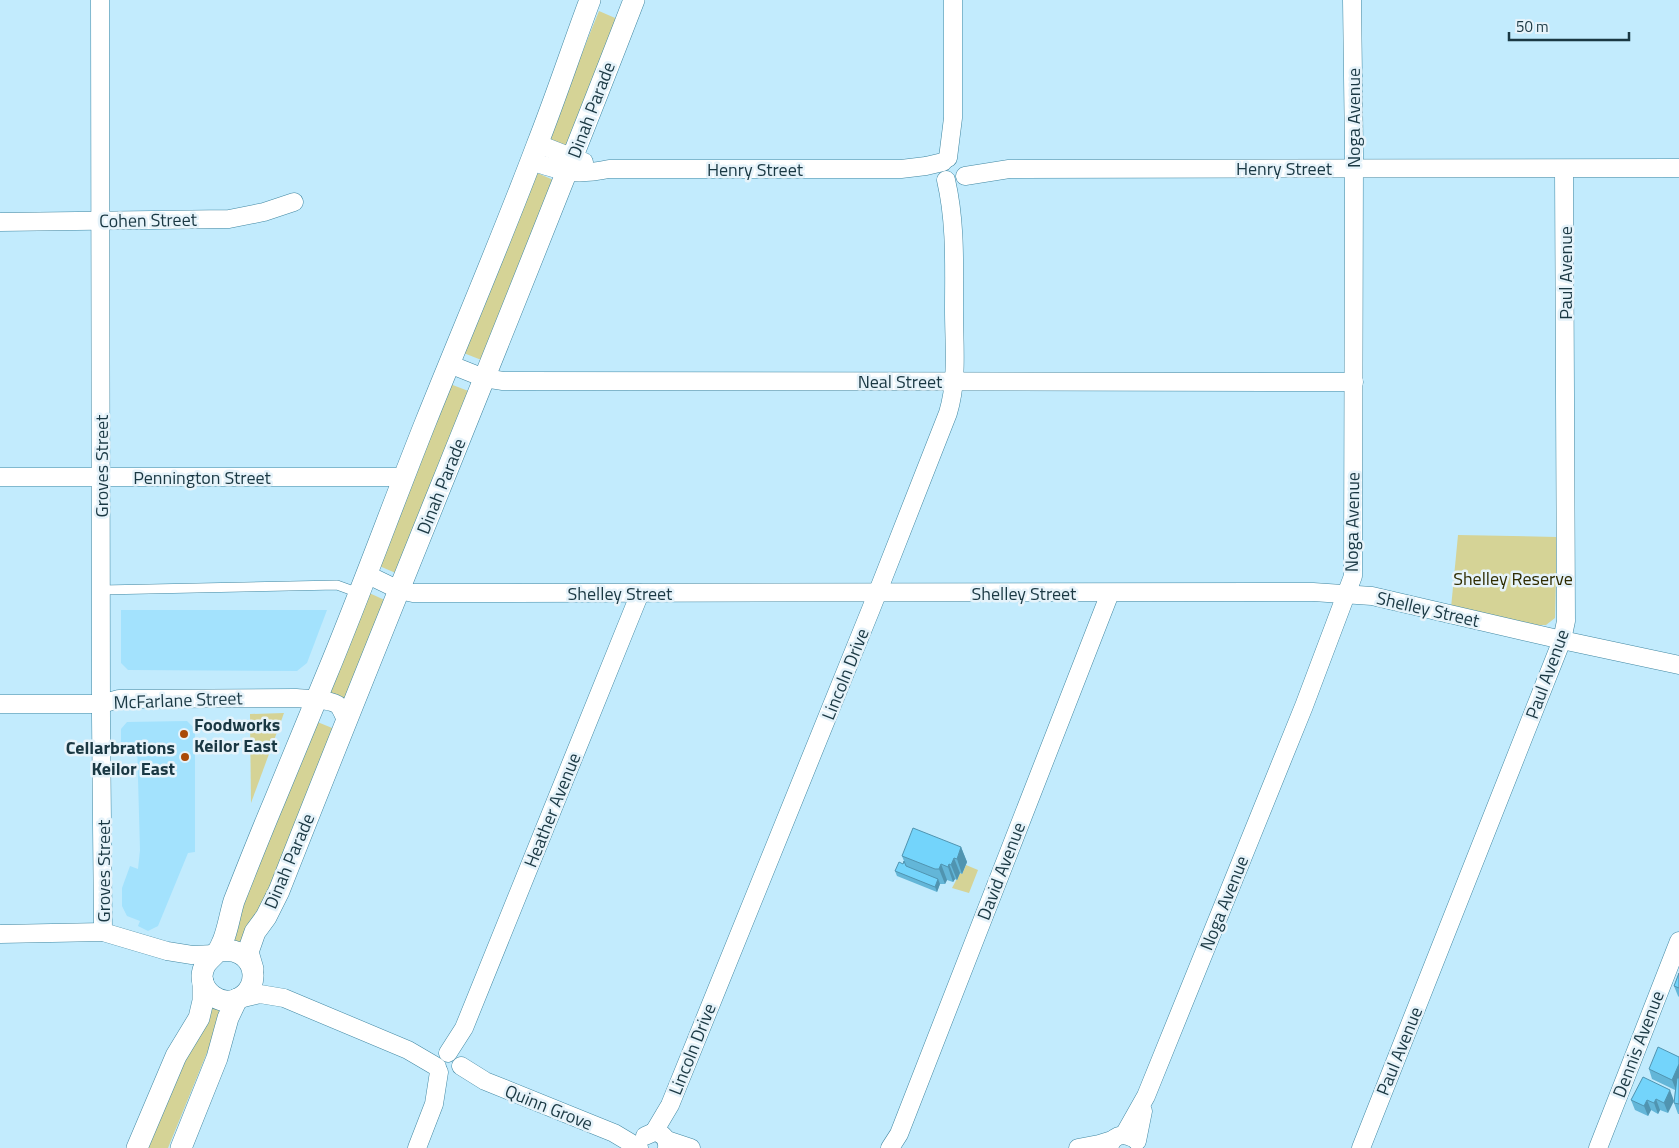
<svg xmlns="http://www.w3.org/2000/svg" width="1679" height="1148" viewBox="0 0 1679 1148" font-family="'Titillium Web',sans-serif">
	<rect width="100%" height="100%" fill="#c2ebfd"/>
	<g fill="#a3e2fd">
		<polygon points="121,610 327,610 307,663 297,671 128,670 121,663"/>
		<polygon points="187,721 195,729 195,852 188,853 158,926 148,931 138,926 140,921 127,916 122,906 122,888 130,866 138,869 140,850 137,742 121,742 121,729 127,722"/>
	</g>
	<g fill="#d5d396">
		<polygon points="599,11 622,21 571,149 547,139"/>
		<polygon points="535,172 558,182 484,361 461,352"/>
		<polygon points="450,384 471,392 398,574 377,565"/>
		<polygon points="1458,535 1557,537 1555,618 1546,625 1538,625 1451,608"/>
		<polygon points="367,592 389,602 347,703 324,693"/>
		<polygon points="284,713 251,803 250,714"/>
		<polygon points="315,721 337,730 281,866 242,949 229,943"/>
		<polygon points="966,865 978,870 969,893 952,888 960,873 962,874"/>
		<polygon points="209,1001 224,1011 168,1148 146,1148"/>
	</g>
	<g fill="none" stroke-linecap="round" stroke-linejoin="round">
		<defs>
			<polyline id="service" points="102,590 337,585 359,593"/>
			<g id="minor">
				<polyline points="100,0 101,717 103,932"/>
				<polyline points="538,144 584,162"/>
				<polyline points="948,158 953,118 953,0"/>
				<path d="M 531,161 C 564,172 574,176 609,169 L 901,169 L 926,166 L 943,162"/>
				<polyline points="965,176 1009,169 1679,168"/>
				<polyline points="0,222 229,219 264,212 294,202"/>
				<polyline points="449,364 484,378 503,381 1354,382"/>
				<polyline points="0,477 404,477"/>
				<polyline points="366,574 399,590 413,593 1313,592 1372,596 1562,640 1679,665"/>
				<path d="M 0,704 L 101,704 L 119,699 L 296,698 C 306,699 332,699 339,706 C 342,710 344,716 346,720"/>
				<polyline points="0,934 103,932 167,951 192,955 215,954"/>
				<polyline points="239,999 260,994 284,998 408,1050 437,1067"/>
				<polyline points="448,1053 464,1028 640,593"/>
				<polyline points="461,1066 485,1081 614,1133 639,1148"/>
				<path d="M 654,1132 L 670,1105 L 871,609 L 948,413 C 958,380 954,345 954,310 C 954,267 956,223 946,180"/>
				<polyline points="1124,1135 1146,1096 1304,706 1353,576 1354,154 1352,0"/>
				<path d="M 645,1136 L 654,1132 C 663,1133 668,1139 667,1148"/>
				<polyline points="667,1140 691,1148"/>
				<polyline points="1137,1141 1143,1111"/>
				<polyline points="417,1148 434,1104 439,1072"/>
				<polyline points="890,1148 899,1134 1110,593"/>
				<polyline points="1078,1148 1099,1144 1112,1140"/>
				<path d="M 1109,1148 C 1112,1136 1122,1132 1133,1138"/>
				<polyline points="1361,1148 1562,640 1566,621 1564,169"/>
				<polyline points="1598,1148 1679,941"/>
			</g>
			<g id="tertiary">
				<path d="M 217,952 C 255,942 266,989 235,1000 C 220,1005 202,992 202,976 C 203,963 210,960 217,952 C 220,949 221,945 223,941 C 228,929 230,914 234,901 C 247,868 260,835 274,802 C 291,760 309,718 326,676 C 361,592 392,506 426,421 C 463,329 502,238 537,145 C 556,97 572,48 590,0"/>
				<path d="M 253,969 L 248,952 L 255,932 L 266,917 L 279,891 C 396,593 519,298 634,0"/>
				<polyline points="137,1148 176,1056 199,1018 203,1001 203,982"/>
				<polyline points="181,1148 217,1058 228,1018 237,999"/>
			</g>
		</defs>
		<use href="#service" stroke="#4087a2" stroke-width="10"/>
		<use href="#minor" stroke="#4087a2" stroke-width="19"/>
		<use href="#tertiary" stroke="#4087a2" stroke-width="22"/>
		<use href="#service" stroke="#fff" stroke-width="9"/>
		<use href="#minor" stroke="#fff" stroke-width="18"/>
		<use href="#tertiary" stroke="#fff" stroke-width="21"/>
	</g>
	<g fill="#63b6d8">
		<polygon points="961,847 967,862 962,874 960,873 957,880 955,879 953,882 947,880 945,884 940,884 937,892 897,876 895,871 903,864 904,861 902,856"/>
		<polygon points="1679,973 1679,997 1678,996 1674,986"/>
		<polygon points="1679,1057 1679,1114 1678,1114 1674,1103 1675,1090 1652,1079 1649,1069"/>
		<polygon points="1670,1090 1668,1113 1660,1110 1658,1114 1651,1110 1648,1116 1635,1110 1631,1100"/>
	</g>
	<g fill="#5094b0">
		<polygon points="961,847 967,862 962,874 957,859"/>
		<polygon points="954,858 960,873 957,880 951,865"/>
		<polygon points="941,864 947,880 945,884 939,869"/>
		<polygon points="949,864 955,879 953,882 948,867"/>
		<polygon points="938,879 940,884 937,892 935,887"/>
		<polygon points="1679,1064 1679,1083 1676,1090 1672,1080"/>
		<polygon points="1670,1090 1674,1101 1668,1113 1664,1103"/>
		<polygon points="1656,1099 1660,1110 1658,1114 1654,1103"/>
		<polygon points="1647,1100 1651,1110 1648,1116 1644,1106"/>
	</g>
	<g fill="#73d4fb" stroke="#5094b0">
		<polygon points="913,828 961,847 957,859 954,858 951,865 949,864 948,867 941,864 939,869 935,869 902,856"/>
		<polygon points="904,861 906,866 938,879 935,887 895,871 899,862 903,864"/>
		<polygon points="1679,973 1679,988 1674,986"/>
		<polygon points="1658,1047 1679,1057 1679,1064 1672,1080 1649,1069"/>
		<polygon points="1643,1077 1670,1090 1664,1103 1656,1099 1654,1103 1647,1100 1644,1106 1631,1100"/>
		<polygon points="1677,1078 1679,1078 1679,1104 1674,1103"/>
	</g>
	<g fill="#aa4907" stroke="#e6f3fa" stroke-width="2">
		<circle cx="184" cy="734" r="5"/>
		<circle cx="185" cy="757" r="5"/>
	</g>
	<g text-anchor="middle" dominant-baseline="central" stroke-width="5" stroke-linejoin="round" paint-order="stroke">
		<g font-size="18" fill="#1a3843" stroke="#e6f3fa">
			<text transform="translate(591 110) rotate(-69)">Dinah Parade</text>
			<text transform="translate(1353 118) rotate(-90)">Noga Avenue</text>
			<text x="1284" y="168">Henry Street</text>
			<text x="755" y="169">Henry Street</text>
			<text transform="translate(148 220) rotate(-1)">Cohen Street</text>
			<text transform="translate(1565 273) rotate(-90)">Paul Avenue</text>
			<text x="900" y="381">Neal Street</text>
			<text transform="translate(101 466) rotate(-90)">Groves Street</text>
			<text x="202" y="477">Pennington Street</text>
			<text transform="translate(441 486) rotate(-68)">Dinah Parade</text>
			<text transform="translate(1352 522) rotate(-89)">Noga Avenue</text>
			<text x="620" y="593">Shelley Street</text>
			<text x="1024" y="593">Shelley Street</text>
			<text transform="translate(1428 609) rotate(13)">Shelley Street</text>
			<text transform="translate(845 674) rotate(-68)">Lincoln Drive</text>
			<text transform="translate(1547 674) rotate(-70)">Paul Avenue</text>
			<text transform="translate(178 700) rotate(-2)">McFarlane Street</text>
			<text transform="translate(552 810) rotate(-68)">Heather Avenue</text>
			<text transform="translate(289 861) rotate(-67)">Dinah Parade</text>
			<text transform="translate(103 871) rotate(-90)">Groves Street</text>
			<text transform="translate(1001 871) rotate(-69)">David Avenue</text>
			<text transform="translate(1224 903) rotate(-68)">Noga Avenue</text>
			<text transform="translate(1638 1044) rotate(-69)">Dennis Avenue</text>
			<text transform="translate(692 1049) rotate(-68)">Lincoln Drive</text>
			<text transform="translate(1399 1051) rotate(-68)">Paul Avenue</text>
			<text transform="translate(549 1107) rotate(22)">Quinn Grove</text>
		</g>
		<g font-size="18" fill="#2f2c00" stroke="#e6f3fa">
			<text x="1513" y="578">Shelley Reserve</text>
		</g>
		<g font-size="18" font-weight="bold" fill="#1a3843" stroke="#e6f3fa" text-anchor="start">
			<text x="194" y="724">Foodworks<tspan x="194" dy="21">Keilor East</tspan></text>
			<text x="175" y="747" text-anchor="end">Cellarbrations<tspan x="175" dy="21">Keilor East</tspan></text>
		</g>
	</g>
	<path d="M1509 32v8h120v-8" fill="none" stroke="#1a3843" stroke-width="2.5"/>
	<text x="1516" y="32" font-size="15" fill="#1a3843" stroke="#e6f3fa" stroke-width="4" paint-order="stroke">50 m</text>
</svg>
